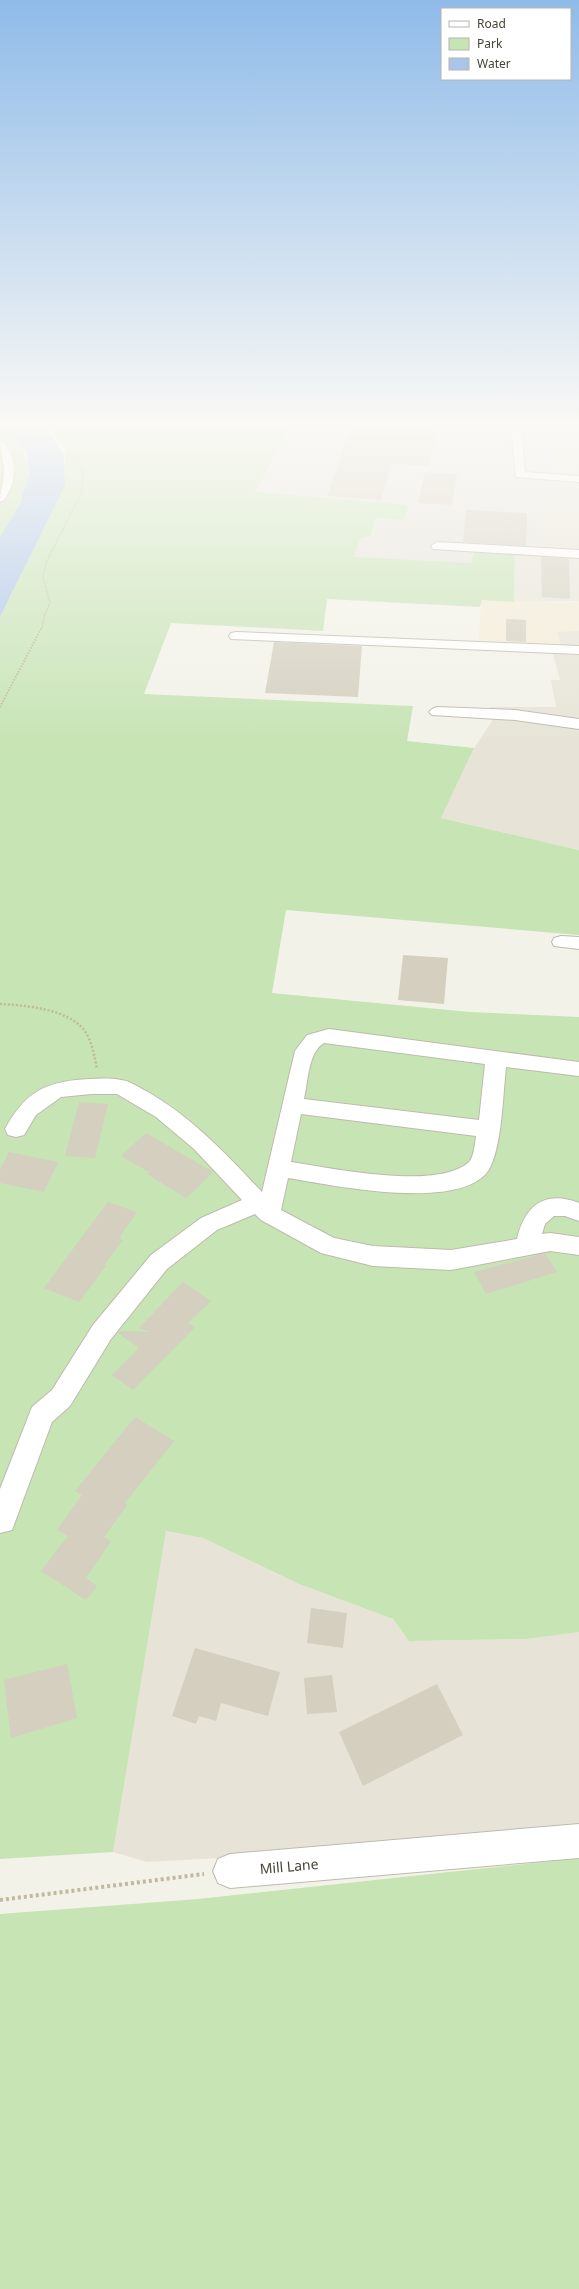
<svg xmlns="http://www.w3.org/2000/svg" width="579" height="2289" viewBox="0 0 579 2289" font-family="'Noto Sans',sans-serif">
	<rect width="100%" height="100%" fill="#f3f2e9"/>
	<g fill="#e7e4d7">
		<polygon points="559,423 579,423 579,478 552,477 552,455"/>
		<polygon points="557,479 579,480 579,601 514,602 515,553 544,551 539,514 543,502"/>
		<polygon points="556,631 579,631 579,850 441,818 474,748 492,721 490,707 556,707 551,680 560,680 552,651 561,645"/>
		<polygon points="166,1531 203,1538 299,1584 393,1619 409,1641 527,1639 579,1632 579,1833 276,1855 147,1862 113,1852"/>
	</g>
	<polygon fill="#f3ecd6" points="481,600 563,603 579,601 579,631 557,632 561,645 479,640"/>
	<polygon fill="#e6e3dd" points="291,423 559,423 552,455 552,477 579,478 558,479 558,503 543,503 539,514 544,551 515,553 471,563 354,558 360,539 371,535 375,518 403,520 254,492"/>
	<g fill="#c7e4b5">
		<polygon points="44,423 291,423 255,492 409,505 403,520 375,518 371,535 360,539 354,557 471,563 475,550 515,553 514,602 482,600 480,607 327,599 323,631 171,623 144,694 413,706 407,741 474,748 441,818 579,850 579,935 286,910 272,993 470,1012 579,1017 579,1632 527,1639 409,1641 393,1619 299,1584 203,1538 166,1531 113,1852 0,1859 0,617 65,486 65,448"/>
		<path d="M 0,424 C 49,464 26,492 0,537 Z"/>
		<polygon points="579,1858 579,2289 0,2289 0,1914 198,1899"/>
	</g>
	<polygon fill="#aac5eb" points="0,423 39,423 48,430 64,456 65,486 0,617 0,537 20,503 29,475 27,454 14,436"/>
	<g fill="#d4cfbf">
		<polygon points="352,423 438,423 429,466 392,464 381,500 327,496"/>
		<polygon points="425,472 457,474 452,505 418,503"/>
		<polygon points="466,510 527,513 526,546 463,542"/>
		<polygon points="541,557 569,559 570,599 542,597"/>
		<polygon points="506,619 526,620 526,642 506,641"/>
		<polygon points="274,642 362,646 358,697 265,693"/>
		<polygon points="403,955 448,958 444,1004 398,1000"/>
		<polygon points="79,1102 108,1104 95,1158 65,1156"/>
		<polygon points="146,1133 213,1172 186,1198 147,1174 149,1172 121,1156"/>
		<polygon points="9,1152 58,1162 44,1192 0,1183 0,1170"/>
		<polygon points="108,1202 137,1212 119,1238 123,1240 104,1265 106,1266 79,1302 44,1288"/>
		<polygon points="545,1253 557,1272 486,1294 474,1272"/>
		<polygon points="183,1282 211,1301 188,1323 195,1327 133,1390 112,1375 139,1348 118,1333 120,1331 150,1332 139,1328"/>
		<polygon points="135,1417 174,1441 125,1503 127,1505 104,1537 111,1541 86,1578 97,1586 86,1600 41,1571 68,1536 57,1530 82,1495 75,1491"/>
		<polygon points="311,1608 347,1613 343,1648 307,1643"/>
		<polygon points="195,1648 280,1672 268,1716 221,1703 216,1721 199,1716 196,1724 172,1716"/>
		<polygon points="67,1664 77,1718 11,1738 4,1680"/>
		<polygon points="332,1675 337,1712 307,1714 304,1678"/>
		<polygon points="437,1684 463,1735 363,1786 339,1732"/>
	</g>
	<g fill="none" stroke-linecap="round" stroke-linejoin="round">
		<defs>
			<g id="minor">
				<polygon points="511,423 521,423 525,472 579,476 579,482 516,477"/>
				<path d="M 0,440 L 4,441 C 17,461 18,480 4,500 L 0,502 C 0,490 4,480 4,469 C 3,459 0,450 0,440 Z"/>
				<polygon points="437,542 579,550 579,558 433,549 431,546"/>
				<polygon points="236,632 579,646 579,654 231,639 229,636 231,633"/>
				<polygon points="437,707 515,710 579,719 579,729 515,720 432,715 429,712 432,709"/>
				<polygon points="561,936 579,937 579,949 554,946 552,942 554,938"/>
				<path d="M 329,1029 L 579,1062 L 579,1076 L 506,1067 C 503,1093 502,1150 488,1171 C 459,1212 331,1185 288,1178 L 281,1210 L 334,1238 L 373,1246 L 451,1250 L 517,1239 C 525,1205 545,1190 579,1203 L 579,1221 L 565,1216 L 554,1216 L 545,1224 L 542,1234 L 550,1233 L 579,1237 L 579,1255 L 550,1251 L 451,1270 L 373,1266 L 321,1253 L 261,1220 L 255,1214 L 217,1230 L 167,1269 L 111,1339 L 70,1406 L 52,1422 L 12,1530 L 0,1533 L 0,1489 L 32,1407 L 52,1390 L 93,1325 L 151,1255 L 201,1218 L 242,1200 L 194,1149 L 156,1117 L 117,1094 L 91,1094 L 61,1097 L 36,1115 L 24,1135 L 16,1137 L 8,1135 L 5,1129 C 23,1097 39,1084 76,1080 C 90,1079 107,1077 121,1080 C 130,1081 138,1087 146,1091 C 192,1117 226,1154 262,1192 L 295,1051 L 307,1035 ZM 324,1043 L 485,1064 L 479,1120 L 304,1099 C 308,1083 308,1052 324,1043 ZM 301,1114 L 476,1136 C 475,1143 474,1157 469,1162 C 437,1191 332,1168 291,1162 Z"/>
				<polygon points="579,1824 579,1858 230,1888 218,1883 213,1871 218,1859 230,1854"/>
			</g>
		</defs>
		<use href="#minor" stroke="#bebbac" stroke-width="2"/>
		<polyline stroke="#bfb99e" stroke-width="1.5" stroke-dasharray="1 1" stroke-linecap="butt" points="42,628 44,617 50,603 43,578 46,563 82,492 83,472 78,464 80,442 61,423"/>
		<polyline stroke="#bfb99e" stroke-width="2" stroke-dasharray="1.5 1.5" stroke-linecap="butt" points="0,707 42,627"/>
		<path stroke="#bfb99e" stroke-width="2.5" stroke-dasharray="2 2" stroke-linecap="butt" d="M 0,1004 C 24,1005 68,1009 84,1030 C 92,1040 94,1056 97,1068"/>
		<polyline stroke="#bfb99e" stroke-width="4" stroke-dasharray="3 3" stroke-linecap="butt" points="0,1900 204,1874"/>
		<use href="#minor" fill="#fff" fill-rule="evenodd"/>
	</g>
	<linearGradient id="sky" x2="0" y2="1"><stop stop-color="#8fbbe9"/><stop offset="0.57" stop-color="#faf9f5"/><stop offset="1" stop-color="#faf9f5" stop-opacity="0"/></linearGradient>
	<rect width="579" height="744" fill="url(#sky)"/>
	<g text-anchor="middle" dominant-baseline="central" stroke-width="3" stroke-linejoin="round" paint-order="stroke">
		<g font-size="14" fill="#464338" stroke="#fff">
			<text transform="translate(289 1866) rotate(-5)">Mill Lane</text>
		</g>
	</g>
	<rect x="441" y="8" width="130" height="72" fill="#ffffff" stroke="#b5b4af"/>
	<rect x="449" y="21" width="20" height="6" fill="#ffffff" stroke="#b5b4af"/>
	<text x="477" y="28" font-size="12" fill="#464338">Road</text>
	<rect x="449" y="38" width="20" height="12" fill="#c7e4b5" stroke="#b5b4af"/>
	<text x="477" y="48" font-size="12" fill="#464338">Park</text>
	<rect x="449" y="58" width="20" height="12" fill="#aac5eb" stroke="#b5b4af"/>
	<text x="477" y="68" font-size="12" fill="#464338">Water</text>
</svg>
